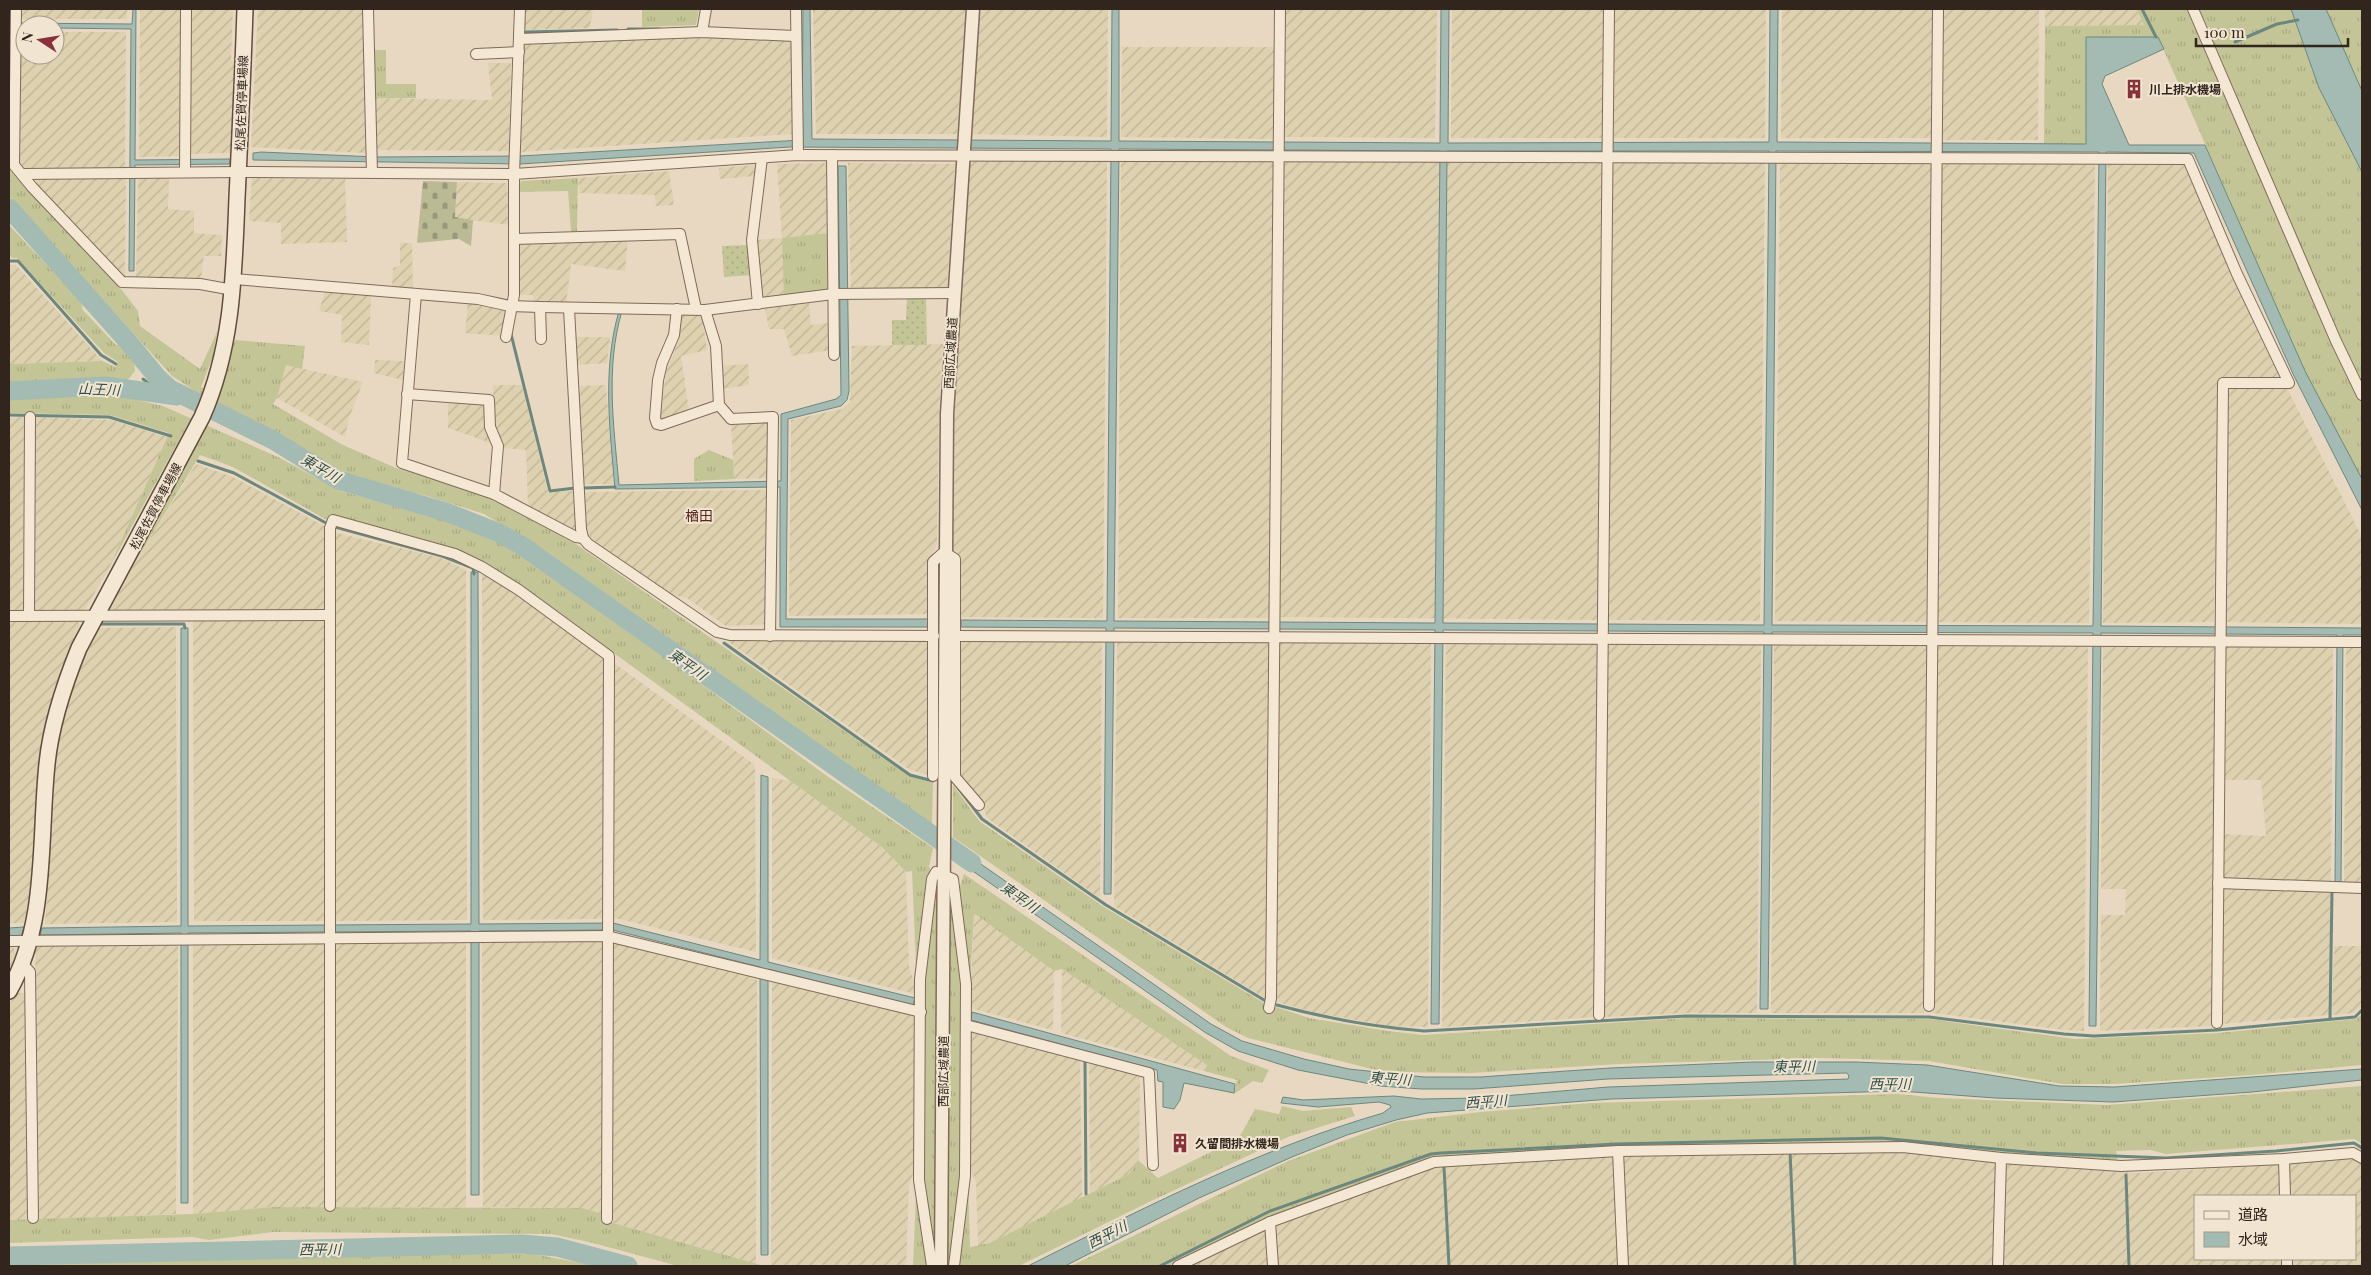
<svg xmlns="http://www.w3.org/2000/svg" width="2371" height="1275" viewBox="0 0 2371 1275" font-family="'Playfair Display','Noto Sans JP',serif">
	<defs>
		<pattern id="farmland-furrows" width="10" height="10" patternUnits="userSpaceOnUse" patternTransform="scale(1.25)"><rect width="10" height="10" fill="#ddd1af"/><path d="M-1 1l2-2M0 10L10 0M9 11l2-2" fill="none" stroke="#beb396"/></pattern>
		<pattern id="grass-tufts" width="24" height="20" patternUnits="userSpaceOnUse" patternTransform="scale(1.25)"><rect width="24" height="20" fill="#c4c596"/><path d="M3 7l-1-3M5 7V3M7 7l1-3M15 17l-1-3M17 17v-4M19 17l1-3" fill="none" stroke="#a9a981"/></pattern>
		<pattern id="cemetery-stones" width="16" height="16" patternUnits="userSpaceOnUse" patternTransform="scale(1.25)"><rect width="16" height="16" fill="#baba95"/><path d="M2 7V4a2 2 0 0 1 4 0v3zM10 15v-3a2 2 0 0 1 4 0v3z" fill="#989779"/></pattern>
		<pattern id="park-dots" width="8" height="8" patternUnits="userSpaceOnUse" patternTransform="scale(1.25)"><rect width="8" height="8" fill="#c4c596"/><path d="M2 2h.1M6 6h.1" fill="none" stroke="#a9a981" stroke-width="1.8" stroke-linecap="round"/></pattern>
	</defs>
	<rect width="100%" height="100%" fill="#e8d8c1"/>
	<g fill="url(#farmland-furrows)" fill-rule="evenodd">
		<rect x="19" y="9" width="108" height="10"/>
		<polygon points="140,9 183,9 181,156 139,157"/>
		<polygon points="190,9 233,9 231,59 237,65 231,153 188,154"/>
		<polygon points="258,9 364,9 366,153 251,147"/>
		<polygon points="525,9 593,9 590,28 525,30"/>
		<polygon points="813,9 966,9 957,134 816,134"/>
		<polygon points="980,9 1108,9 1107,137 971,134"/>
		<polygon points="1285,9 1437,9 1435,138 1284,137"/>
		<polygon points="1452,9 1605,9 1603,138 1451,138"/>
		<polygon points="1614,9 1766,9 1765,138 1612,138"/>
		<polygon points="1782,9 1933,9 1931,138 1781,138"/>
		<polygon points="1942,9 2039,9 2038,140 1941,140"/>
		<polygon points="2045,9 2137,9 2145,25 2045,26"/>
		<rect x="9" y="32" width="1" height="117"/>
		<polygon points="55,32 126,32 125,168 27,171 17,162 19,33 25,33 25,55 55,55"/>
		<polygon points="701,35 792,40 792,134 520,152 524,43"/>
		<polygon points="1122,47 1276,47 1275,139 1121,137"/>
		<polygon points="488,63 511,63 509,151 377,150 375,98 492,100"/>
		<polygon points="969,159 1107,159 1103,618 959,617 959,561 951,547 953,398"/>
		<polygon points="1121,159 1274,160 1269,618 1118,618"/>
		<polygon points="1282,160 1603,161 1599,620 1279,617"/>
		<polygon points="1612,161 1765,162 1760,621 1608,620"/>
		<polygon points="1780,162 1932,162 1926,622 1775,621"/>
		<polygon points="828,163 829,233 784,296 762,299 756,240 782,238 777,164"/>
		<polygon points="848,163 955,164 947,288 851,290"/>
		<polygon points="1942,163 2095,163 2089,623 1937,622"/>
		<polygon points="2108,163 2186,164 2281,377 2218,379 2214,622 2103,623"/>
		<polygon points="754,165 756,176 720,179 719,168"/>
		<polygon points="669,171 674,205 656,206 655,195 579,193 578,178"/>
		<polygon points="169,177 168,209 194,211 194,233 222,235 221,256 204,256 201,278 136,279 138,179"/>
		<polygon points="37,178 126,178 125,279 34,185"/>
		<polygon points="252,178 345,179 347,242 281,244 281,223 249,221"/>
		<polygon points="457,182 507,183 510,225 455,218"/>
		<polygon points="628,238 625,271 571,264 566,304 533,303 533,295 518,295 519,242"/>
		<polygon points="400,243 412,243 413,291 392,287 393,268 400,266"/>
		<polygon points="9,265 16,265 102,361 9,364"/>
		<polygon points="325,292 371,295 369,345 341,342 342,315 319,311"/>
		<polygon points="468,301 506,308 503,336 465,333"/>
		<polygon points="809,303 811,325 829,323 831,350 792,356 784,329 769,329 765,309"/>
		<polygon points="680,314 702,315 707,350 681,356 689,411 660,419 666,372 679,340"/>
		<polygon points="575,337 610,337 607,363 576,365"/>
		<polygon points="943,344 939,411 937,544 930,559 929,614 789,616 791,420 842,409 850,402 852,346"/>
		<polygon points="375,360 404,361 403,380 374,373"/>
		<polygon points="748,364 749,385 721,389 720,366"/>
		<polygon points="286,365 363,382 349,418 345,437 277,398"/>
		<polygon points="493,385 522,385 548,492 575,491 576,533 528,505 526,450 504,448 494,426"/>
		<polygon points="606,385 614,484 583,484 577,386"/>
		<polygon points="2228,387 2287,388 2362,537 2362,624 2225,622"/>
		<polygon points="448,401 485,405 485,430 491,443 448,428"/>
		<polygon points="24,417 23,614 9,614 9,418"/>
		<polygon points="33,417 111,420 167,437 109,568 83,613 31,613"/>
		<polygon points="731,423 769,423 769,478 734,479"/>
		<polygon points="196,464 233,477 326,527 326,611 110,613 108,609 125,579"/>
		<polygon points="768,490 767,624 726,626 687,598 672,595 584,535 583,492"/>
		<polygon points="333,532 441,558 466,570 467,920 333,921"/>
		<polygon points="482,574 511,590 604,658 603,919 483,920"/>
		<polygon points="326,619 327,921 194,921 193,620"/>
		<polygon points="9,622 79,622 80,627 66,658 56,688 40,765 32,882 24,923 9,923"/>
		<polygon points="176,627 177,922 45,924 56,759 64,716 81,665 99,628"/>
		<polygon points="723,638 930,641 930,775 910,770"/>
		<polygon points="959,641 1102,641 1100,898 987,818 982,803 959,773"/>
		<polygon points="1117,641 1269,642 1265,998 1114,906"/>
		<polygon points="1278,642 1431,643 1428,1027 1390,1026 1312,1012 1275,1001"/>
		<polygon points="1446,643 1599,644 1595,1017 1442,1027"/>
		<polygon points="1608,644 1761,644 1757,1013 1688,1013 1604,1017"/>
		<polygon points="1774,644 1927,645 1924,1013 1771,1013"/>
		<polygon points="1936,645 2088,646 2084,1031 2065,1030 1933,1013"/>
		<polygon points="2103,646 2216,646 2212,1026 2100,1031 2101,915 2125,915 2126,889 2101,889"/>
		<polygon points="2223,646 2333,646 2331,881 2222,880 2222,834 2266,836 2261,780 2221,780"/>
		<polygon points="2346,646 2362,646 2362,883 2344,882"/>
		<polygon points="614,663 755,765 756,952 611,917"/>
		<polygon points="772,778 791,781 883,848 906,872 909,968 915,984 915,994 772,958"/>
		<polygon points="2222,888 2331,891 2329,1015 2221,1024"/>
		<polygon points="974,912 1054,971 1053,1030 970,1008"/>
		<polygon points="602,940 603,1214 582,1208 483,1207 482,942"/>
		<polygon points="466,942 466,1207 334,1207 334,943"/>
		<polygon points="613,942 757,978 756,1264 613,1223"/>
		<polygon points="325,943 325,1207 273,1207 193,1214 193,944"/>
		<polygon points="178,944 176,1214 39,1220 35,948 44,945"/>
		<polygon points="2334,946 2362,946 2362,1005 2354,1013 2332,1015"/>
		<polygon points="9,947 13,947 16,953 9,970"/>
		<polygon points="1062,969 1207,1065 1204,1071 1061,1033"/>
		<polygon points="772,980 915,1016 915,1169 909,1185 906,1266 771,1266"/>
		<polygon points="16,993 25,993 29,1220 9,1220 9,1005"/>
		<polygon points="970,1031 1080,1060 1082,1198 990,1243 978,1246 976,1181 970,1171"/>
		<polygon points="1089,1062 1140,1075 1139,1161 1129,1174 1090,1193"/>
		<path d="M 1902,1150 L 1998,1163 L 2136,1173 L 2291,1164 L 2352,1156 L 2362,1162 L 2362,1266 L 1189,1266 L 1279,1222 L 1433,1167 L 1623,1156 ZM 2195,1196 L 2355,1196 L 2355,1259 L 2195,1259 Z"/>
	</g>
	<g fill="url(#grass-tufts)">
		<polygon points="642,9 699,9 696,25 642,27"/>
		<polygon points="2137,9 2291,9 2319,88 2362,172 2362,479 2305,371 2158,37 2086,38 2086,144 2044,144 2045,26 2144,25"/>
		<polygon points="2326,9 2362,9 2362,91"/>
		<polygon points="375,50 386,50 386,84 416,84 416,98 375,98"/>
		<polygon points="9,169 121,289 138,311 140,326 200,369 217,332 213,356 201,387 219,397 235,340 305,346 302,369 286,365 277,398 273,404 343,445 396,468 491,496 576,544 909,776 933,783 932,825 550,554 484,514 427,496 353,477 265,428 218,406 172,376 9,196"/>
		<polygon points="578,178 577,231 571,231 568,191 517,192 521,181"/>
		<polygon points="9,225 83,303 82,309 116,345 121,344 134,360 135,371 127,381 9,387 9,364 102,361 116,367 118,362 104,353 17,258 12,258 9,254"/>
		<polygon points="829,233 830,291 784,296 782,238"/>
		<path d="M 98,391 L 163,406 L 280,458 L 341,491 L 462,525 L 508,547 L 551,574 L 827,776 L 933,848 L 929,866 L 935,895 L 949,899 L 959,889 L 964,874 L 1231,1056 L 1269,1070 L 1262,1083 L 1253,1081 L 1234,1094 L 1237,1080 L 1204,1071 L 1207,1065 L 1062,969 L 1054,971 L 974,913 C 967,1024 966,1136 970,1247 L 990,1243 L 1129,1174 L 1139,1161 L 1158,1178 L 1239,1138 L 1255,1109 L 1279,1114 L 1282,1106 L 1303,1111 L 1351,1107 L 1355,1116 L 1288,1137 L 1147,1203 L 1019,1266 L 958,1266 L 957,1264 L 946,1266 L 913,1266 L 925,977 L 916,965 L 912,871 L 906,872 L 883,848 L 517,583 L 459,552 L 336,516 L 327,520 L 233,467 L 200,455 L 125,579 L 204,430 L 189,422 L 109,568 L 169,433 L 110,415 L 9,413 L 9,396 Z"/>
		<polygon points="709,450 733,460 734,479 694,481 694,459"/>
		<polygon points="953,785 979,821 1104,907 1264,1003 1309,1018 1388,1031 1424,1035 1687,1018 1929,1019 2075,1039 2218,1033 2356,1019 2362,1014 2362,1065 2252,1075 2114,1084 2062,1084 1929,1061 1822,1058 1620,1064 1471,1073 1384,1072 1248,1038 1226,1027 953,837"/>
		<polygon points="2362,1086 2362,1144 2354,1139 2166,1154 2150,1150 2116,1151 2118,1163 2002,1154 1904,1143 1432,1158 1272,1215 1168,1266 1071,1266 1288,1161 1395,1122 1480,1112 1591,1103 1897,1094 1940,1098 2107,1105"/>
		<polygon points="273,1207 582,1208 603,1214 613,1223 764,1266 678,1266 593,1243 551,1234 273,1232 209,1240 192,1237 9,1243 9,1220 193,1214"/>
		<polygon points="330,1254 534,1254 596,1266 9,1266 9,1264"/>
	</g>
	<polygon fill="url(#cemetery-stones)" points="423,181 457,182 455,217 473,220 471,246 459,239 417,243"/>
	<g fill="url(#park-dots)">
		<polygon points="748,245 753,275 724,277 722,246"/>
		<polygon points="926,298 927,345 892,345 892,320 906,320 907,299"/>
	</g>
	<g fill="#a3bbb2" stroke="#6c887e" fill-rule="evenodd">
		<polygon points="133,9 136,9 135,160 230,159 230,164 135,165 134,271 129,271 131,29 55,28 55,25 9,27 9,23 132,24"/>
		<path d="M 803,9 L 810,9 L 812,139 L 1111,141 L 1112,9 L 1119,9 L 1119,141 L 1440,143 L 1441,9 L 1449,9 L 1448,143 L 1769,142 L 1770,9 L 1778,9 L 1777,142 L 2086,144 L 2086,37 L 2158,37 L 2164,49 L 2105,76 L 2102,84 L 2129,145 L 2205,145 L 2305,371 L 2362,479 L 2362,510 L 2294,376 L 2194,153 L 2106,152 L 2101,626 L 2362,628 L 2362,635 L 2343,635 L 2341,882 L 2335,882 L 2337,635 L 2101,633 L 2096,1026 L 2089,1026 L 2093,633 L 1772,632 L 1768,1009 L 1760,1009 L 1764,632 L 1443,630 L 1439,1024 L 1431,1024 L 1435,630 L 1114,628 L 1111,894 L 1104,894 L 1106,628 L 961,627 L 961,620 L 1107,621 L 1111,149 L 790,147 L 520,164 L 253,160 L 253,153 L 261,152 L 377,157 L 520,156 L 802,140 ZM 1119,149 L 1440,151 L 1435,623 L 1114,621 ZM 1447,151 L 1769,151 L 1764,625 L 1443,623 ZM 1776,151 L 2099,152 L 2093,626 L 1772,625 Z"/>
		<polygon points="2291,9 2326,9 2362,91 2362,172 2319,88"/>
		<path d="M 838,166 L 846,166 L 849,391 L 847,400 L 841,406 L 788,419 L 786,619 L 930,619 L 930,627 L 780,627 L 780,487 L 615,489 C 610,430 602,369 619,311 L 622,311 C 605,368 614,428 619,485 L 781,481 L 781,414 L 836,399 L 841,395 Z"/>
		<polygon points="471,572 478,572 479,924 613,923 760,960 761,775 768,777 768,962 915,998 913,1005 768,969 768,1255 761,1255 760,967 613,930 479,931 479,1195 471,1195 471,931 188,933 188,1203 181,1203 181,933 40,935 42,928 181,926 181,628 188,628 188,926 471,924"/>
		<path d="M 952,844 L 1211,1024 L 1242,1041 L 1304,1059 L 1349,1069 L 1424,1077 L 1480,1077 L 1610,1068 L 1754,1062 L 1856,1062 L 1927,1065 L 2059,1086 L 2114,1087 L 2362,1069 L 2362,1080 L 2252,1092 L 2113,1102 L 1995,1098 L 1900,1091 L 1611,1099 L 1427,1113 L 1396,1120 L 1347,1135 L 1292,1157 L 1199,1198 L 1065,1266 L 1028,1266 C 1143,1208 1259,1149 1383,1113 L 1391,1107 L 1390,1105 L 1379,1102 L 1318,1107 L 1281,1103 L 1283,1097 L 1303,1100 L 1394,1096 L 1421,1099 L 1480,1098 L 1608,1087 L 1848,1079 L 1849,1076 L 1847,1073 L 1608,1079 L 1474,1089 L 1421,1089 L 1381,1086 L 1298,1070 L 1238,1051 L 1206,1033 L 951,856 Z"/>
		<polygon points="24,927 21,937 9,937 9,928"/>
		<polygon points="972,1012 1235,1084 1234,1093 1184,1083 1180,1100 1174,1109 1163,1107 1163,1082 1158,1081 1157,1070 971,1020"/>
	</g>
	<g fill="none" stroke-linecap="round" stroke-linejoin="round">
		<g stroke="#6c887e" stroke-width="3">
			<polyline points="2142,9 2156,37"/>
			<polyline points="628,29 660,29"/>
			<polyline points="526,32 617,30"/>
			<polyline points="2235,42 2277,24 2298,20"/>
			<polyline points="9,261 18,261 101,355 116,364"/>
			<polyline points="511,334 550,491 575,488"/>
			<polyline points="143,379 160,393"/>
			<polyline points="9,415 109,417 171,436"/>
			<polyline points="198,461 234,473 326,523"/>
			<polyline points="583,488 615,487"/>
			<polyline points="335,527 442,556 473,568 474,574"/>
			<polyline points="101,624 184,624 185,628"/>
			<polyline points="724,643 910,775 933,781"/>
			<polyline points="956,785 982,819 1106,905 1264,1000"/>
			<path d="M 1277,1005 C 1325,1018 1374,1027 1424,1031 L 1686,1016 L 1929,1017 L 2064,1034 L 2094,1036 L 2217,1030 L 2355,1017 L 2362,1010"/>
			<polyline points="2330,1019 2332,891"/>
			<polyline points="1085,1061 1086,1194"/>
			<polyline points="1790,1151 1795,1266"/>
			<polyline points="1444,1167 1449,1266"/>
			<polyline points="2126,1175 2129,1266"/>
			<polyline points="1160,1266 1270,1211 1431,1154 1441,1153 1617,1144 1881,1138 2037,1153 2166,1158 2276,1151 2354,1143 2362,1148"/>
		</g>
		<g stroke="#a3bbb2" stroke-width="19">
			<polyline points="9,208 130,344 158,378 170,389 273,440 338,480 446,512 497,532 521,545 972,863"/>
			<polyline points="9,391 105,386 177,396"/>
			<polyline points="9,1256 522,1244 557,1247 628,1266"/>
		</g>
		<defs>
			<g id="minor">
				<polyline points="368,9 372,173"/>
				<polyline points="796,9 798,155"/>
				<polyline points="2193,9 2336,341 2362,395"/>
				<polyline points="702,32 706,9"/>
				<polyline points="520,39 702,32 795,36"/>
				<polyline points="476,54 519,52"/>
				<polyline points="832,155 834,355"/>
				<polyline points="9,159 32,187 122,282 200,284 233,290"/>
				<polyline points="14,164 16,9"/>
				<polyline points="185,172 186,9"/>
				<polyline points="23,174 239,172 514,174 520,9"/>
				<polyline points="514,239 680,234 696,309"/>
				<polyline points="234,279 478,299 510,306 540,307 705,310 833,294 954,293"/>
				<polyline points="416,294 402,463 494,494 576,537 583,538"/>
				<polyline points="758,304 752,240 762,158"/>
				<polyline points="540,307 541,339"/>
				<polyline points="569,309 581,529 583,538 588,544 717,632 730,635 934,636"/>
				<polyline points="677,309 674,335 662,363 658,380 655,418 657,424 661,425 719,405 731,419 773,417 770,636"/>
				<polyline points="705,310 716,346 719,405"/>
				<polyline points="506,337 514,295 514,174 798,155 2188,159 2237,274 2289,383 2223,383 2217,1023"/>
				<polyline points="407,394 489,400 490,427 498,446 494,494"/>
				<polyline points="9,616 330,615"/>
				<polyline points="29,616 30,417"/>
				<polyline points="955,636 2362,642"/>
				<polyline points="933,776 933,562 944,552 955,559 955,777 979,805"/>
				<polyline points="2218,883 2362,888"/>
				<polyline points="9,941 607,936 921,1012"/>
				<polyline points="22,963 30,972 33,1218"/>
				<polyline points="1929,1006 1938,9"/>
				<polyline points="1269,1008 1271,998 1280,9"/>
				<polyline points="1599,1015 1609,9"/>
				<polyline points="966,1025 1149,1073 1153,1165"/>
				<polyline points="2284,1159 2285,1196"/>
				<polyline points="330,1206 330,528 333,520 455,554 482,567 519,590 609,656 607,1219"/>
				<polyline points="1270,1222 1273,1266"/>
				<polyline points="2287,1259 2287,1266"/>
				<polyline points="932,1266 919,1180 920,979 932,879 936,872 953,879 966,984 965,1176 954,1266"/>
				<polyline points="1178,1266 1270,1222 1434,1162 1618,1151"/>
				<polyline points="1623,1266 1618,1151 1903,1147 2001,1158 2121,1166 2284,1159 2353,1153 2362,1158"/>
				<polyline points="1998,1266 2001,1158"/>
			</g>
			<polyline id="tertiary" points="941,1266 947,414 973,9"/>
			<path id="secondary" d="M 9,991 C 48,922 39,841 47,764 C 51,724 64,685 79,648 L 202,417 C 233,347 234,274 237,198 C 240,135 243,72 245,9"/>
		</defs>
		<use href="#minor" stroke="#806a5b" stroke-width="12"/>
		<use href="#tertiary" stroke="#806a5b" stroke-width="15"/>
		<use href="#secondary" stroke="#614c3e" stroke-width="18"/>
		<use href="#minor" stroke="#f4e7d3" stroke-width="10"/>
		<use href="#tertiary" stroke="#f4e7d3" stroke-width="12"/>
		<use href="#secondary" stroke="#f4e7d3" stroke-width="15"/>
	</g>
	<defs>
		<symbol id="building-bare" viewBox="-9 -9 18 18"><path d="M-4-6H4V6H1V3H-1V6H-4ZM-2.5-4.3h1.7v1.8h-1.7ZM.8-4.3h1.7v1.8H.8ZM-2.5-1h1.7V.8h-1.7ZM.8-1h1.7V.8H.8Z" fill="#88313b" stroke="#f1e4d0" stroke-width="2.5" paint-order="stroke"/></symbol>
	</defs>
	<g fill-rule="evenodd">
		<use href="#building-bare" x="2120" y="75" width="28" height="28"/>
		<use href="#building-bare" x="1166" y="1129" width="28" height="28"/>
	</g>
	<g text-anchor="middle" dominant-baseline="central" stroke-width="4" stroke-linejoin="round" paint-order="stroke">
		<g font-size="12" font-weight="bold" fill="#31251d" stroke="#f1e4d0" text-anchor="start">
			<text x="2149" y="89">川上排水機場</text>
			<text x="1195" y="1143">久留間排水機場</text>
		</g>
		<g font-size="12" fill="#31251d" stroke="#f1e4d0">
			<text transform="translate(241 103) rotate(-88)">松尾佐賀停車場線</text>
			<text transform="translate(950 353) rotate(-87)">西部広域農道</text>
			<text transform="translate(155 506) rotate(-62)">松尾佐賀停車場線</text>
			<text transform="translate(943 1071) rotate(-90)">西部広域農道</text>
		</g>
		<g font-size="14" font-style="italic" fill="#2e4f4a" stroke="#f1e4d0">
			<text transform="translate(99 389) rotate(2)">山王川</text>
			<text transform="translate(321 468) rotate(30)">東平川</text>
			<text transform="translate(688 664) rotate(35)">東平川</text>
			<text transform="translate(1020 897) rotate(35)">東平川</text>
			<text transform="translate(1794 1066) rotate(-1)">東平川</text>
			<text transform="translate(1390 1078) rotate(4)">東平川</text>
			<text x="1890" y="1083">西平川</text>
			<text transform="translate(1486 1101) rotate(-4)">西平川</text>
			<text transform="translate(1107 1234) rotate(-27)">西平川</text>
			<text transform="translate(320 1249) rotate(-1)">西平川</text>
		</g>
		<g font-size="14" fill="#592721" stroke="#f1e4d0">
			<text x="699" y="515">楢田</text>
		</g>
	</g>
	<rect width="2371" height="1275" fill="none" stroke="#31251d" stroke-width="20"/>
	<rect x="2194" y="1195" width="162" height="65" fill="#f1e4d0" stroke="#a49888"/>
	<rect x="2204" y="1211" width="25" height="8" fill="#f4e7d3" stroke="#a49888"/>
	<text x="2238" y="1220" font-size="15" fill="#31251d">道路</text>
	<rect x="2204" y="1232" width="25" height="15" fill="#a3bbb2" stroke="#a49888"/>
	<text x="2238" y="1245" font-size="15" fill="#31251d">水域</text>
	<g transform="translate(40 40) rotate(282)"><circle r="24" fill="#f1e4d0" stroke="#a49888"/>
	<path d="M0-4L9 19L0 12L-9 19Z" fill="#88313b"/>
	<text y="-8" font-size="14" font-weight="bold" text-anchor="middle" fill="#31251d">N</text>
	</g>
	<path d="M2196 38v8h152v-8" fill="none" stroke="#31251d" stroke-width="2.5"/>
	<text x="2204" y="38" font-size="15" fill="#31251d" stroke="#f1e4d0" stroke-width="4" paint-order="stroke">100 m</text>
</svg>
